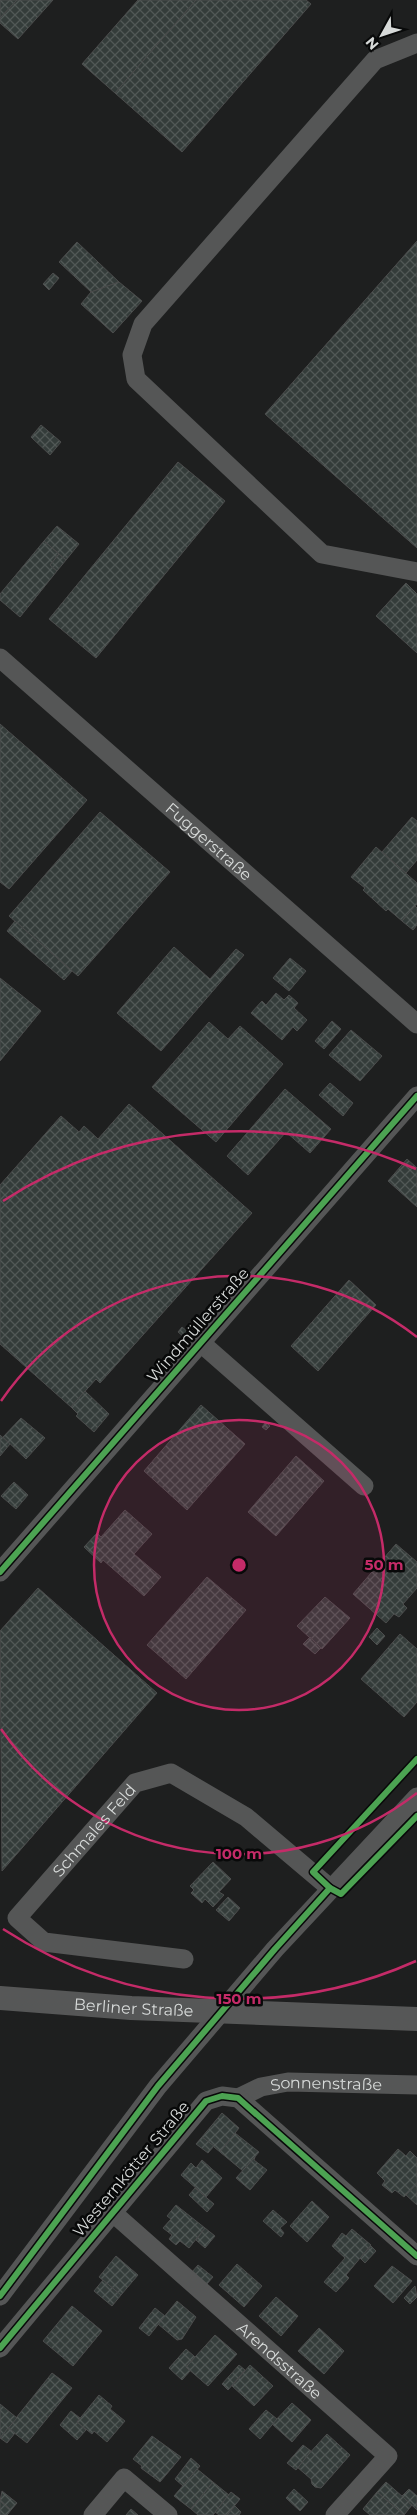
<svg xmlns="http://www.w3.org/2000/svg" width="417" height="2515" viewBox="0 0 417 2515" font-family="Montserrat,sans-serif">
	<defs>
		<pattern id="building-cross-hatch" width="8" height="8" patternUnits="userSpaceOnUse" patternTransform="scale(1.25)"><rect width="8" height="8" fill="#343c3a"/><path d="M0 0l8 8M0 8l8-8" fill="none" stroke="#515856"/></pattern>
	</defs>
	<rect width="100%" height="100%" fill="#1e1f1f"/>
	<g fill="url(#building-cross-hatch)" stroke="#4b4c4c">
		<polygon points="0,0 17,0 0,18"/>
		<polygon points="17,0 53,0 18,39 0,23 0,18"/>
		<polygon points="138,0 196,0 115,93 82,64"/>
		<polygon points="196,0 306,0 311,4 182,152 115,93"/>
		<polygon points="417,241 417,548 265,414"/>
		<polygon points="77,242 119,282 91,292 59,262"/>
		<polygon points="53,273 59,278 49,290 43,284"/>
		<polygon points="119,282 142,301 113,333 81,304 91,292"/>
		<polygon points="41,425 61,442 50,455 31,437"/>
		<polygon points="178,462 225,501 96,658 49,619"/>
		<polygon points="57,526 79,544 66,560 44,541"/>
		<polygon points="44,541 59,554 50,565 57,571 20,617 0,600 0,594"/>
		<polygon points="59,554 66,560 57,571 50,565"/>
		<polygon points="406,583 417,594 417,653 376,616"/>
		<polygon points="0,724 87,800 9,889 0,882"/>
		<polygon points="100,812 170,872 78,976 9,916"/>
		<polygon points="412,817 417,821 417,860 406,873 382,852"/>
		<polygon points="376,847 417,883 417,904 402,921 388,909 386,911 363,890 365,888 351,877"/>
		<polygon points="415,906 417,908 417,925 413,930 402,921"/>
		<polygon points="15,921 72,971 64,980 7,931"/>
		<polygon points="174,947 210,979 236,949 244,955 161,1051 117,1013"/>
		<polygon points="290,958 306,971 289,991 273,978"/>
		<polygon points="0,978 41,1011 0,1061"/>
		<polygon points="276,993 284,1000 289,995 298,1003 294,1008 307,1020 297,1031 293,1027 282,1040 251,1013 262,1001 266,1005"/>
		<polygon points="332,1021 341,1029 324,1049 315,1041"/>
		<polygon points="209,1022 228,1039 240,1026 283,1064 216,1142 152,1087"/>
		<polygon points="351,1030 382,1056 360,1081 329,1055"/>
		<polygon points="330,1083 353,1103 343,1116 319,1095"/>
		<polygon points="285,1089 331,1129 310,1153 286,1132 248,1175 227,1156"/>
		<polygon points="129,1104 252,1213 100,1383 96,1379 71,1407 0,1344 0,1185 61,1116 79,1132 84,1126 98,1139"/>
		<polygon points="407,1159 417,1168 417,1207 388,1181"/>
		<polygon points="349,1280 376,1305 318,1371 291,1346"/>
		<polygon points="182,1327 188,1332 184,1337 178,1332"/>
		<polygon points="85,1391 109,1414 94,1432 76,1416 78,1414 71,1407"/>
		<polygon points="201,1405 245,1444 187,1510 144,1471"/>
		<polygon points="21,1418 45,1438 26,1459 3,1437"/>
		<polygon points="266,1422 270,1426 266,1430 262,1427"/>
		<polygon points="0,1435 10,1444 0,1456"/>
		<polygon points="296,1456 324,1481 276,1536 248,1512"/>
		<polygon points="14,1482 28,1495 16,1509 1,1496"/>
		<polygon points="125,1510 152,1534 134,1554 161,1577 144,1596 103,1560 101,1563 84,1547 97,1533 101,1537"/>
		<polygon points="396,1544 417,1562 417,1588 403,1604 407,1608 399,1617 394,1614 386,1623 353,1594"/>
		<polygon points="207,1577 246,1610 186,1679 147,1645"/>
		<polygon points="38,1588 157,1693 2,1871 0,1631"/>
		<polygon points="325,1597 350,1618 322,1649 297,1626"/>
		<polygon points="377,1628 385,1636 377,1645 369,1637"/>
		<polygon points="400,1634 417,1649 417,1702 404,1717 361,1679"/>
		<polygon points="310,1637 321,1648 315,1654 303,1644"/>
		<polygon points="213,1862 231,1879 219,1892 224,1895 213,1907 205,1899 202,1903 191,1893 194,1890 190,1886"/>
		<polygon points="228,1897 240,1908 229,1921 216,1910"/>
		<polygon points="222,2113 239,2128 220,2152 202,2137"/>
		<polygon points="235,2133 259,2152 243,2171 220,2152"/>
		<polygon points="202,2137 214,2146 208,2153 196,2144"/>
		<polygon points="398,2149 406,2156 410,2151 417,2158 417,2183 404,2197 395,2190 392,2193 382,2185 385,2181 377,2173"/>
		<polygon points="255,2157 254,2160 267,2170 250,2190 236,2178"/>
		<polygon points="202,2160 222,2178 206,2197 181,2175 191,2163 196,2168"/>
		<polygon points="417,2183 417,2205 406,2195"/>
		<polygon points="195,2188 214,2204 207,2212 189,2195"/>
		<polygon points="312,2201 329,2217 307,2242 290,2226"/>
		<polygon points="176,2205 205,2228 189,2248 180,2241 176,2245 169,2239 172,2235 163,2228 171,2219 167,2216"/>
		<polygon points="273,2210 287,2222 280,2228 284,2233 281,2237 263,2221"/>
		<polygon points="205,2228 215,2236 205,2248 196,2240"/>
		<polygon points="352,2229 371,2245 346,2275 349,2278 336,2292 324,2282 345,2258 332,2246 342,2233 346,2236"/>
		<polygon points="371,2246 376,2251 365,2263 360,2258"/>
		<polygon points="116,2256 138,2275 121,2295 99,2277"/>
		<polygon points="237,2264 262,2286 244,2307 219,2285"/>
		<polygon points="198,2265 213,2277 206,2285 192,2272"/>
		<polygon points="392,2266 412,2281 393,2303 374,2286"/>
		<polygon points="103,2280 121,2295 112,2306 94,2291"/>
		<polygon points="415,2286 417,2297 410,2304 404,2298"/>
		<polygon points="276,2297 298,2316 281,2336 259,2316"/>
		<polygon points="177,2301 196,2317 182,2339 177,2340 158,2324"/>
		<polygon points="72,2306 102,2331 73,2366 43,2341"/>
		<polygon points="155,2308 165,2316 149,2336 139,2328"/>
		<polygon points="319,2328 344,2351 324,2374 298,2351"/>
		<polygon points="215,2335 237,2354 208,2386 186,2367"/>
		<polygon points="186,2349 195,2357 186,2367 190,2371 182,2380 169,2368"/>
		<polygon points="239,2365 245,2370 228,2390 222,2384"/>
		<polygon points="250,2365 273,2386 254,2406 232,2386"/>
		<polygon points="52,2373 72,2388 27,2443 8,2428"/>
		<polygon points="99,2395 112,2406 110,2409 125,2421 107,2442 94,2431 92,2434 77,2422"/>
		<polygon points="292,2403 311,2420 292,2442 272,2424"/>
		<polygon points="0,2404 17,2418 0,2438"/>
		<polygon points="266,2410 277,2419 260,2439 249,2429"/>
		<polygon points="71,2411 80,2418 77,2422 86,2430 77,2440 60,2425"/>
		<polygon points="8,2428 15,2433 7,2443 0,2438"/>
		<polygon points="327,2434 350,2455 321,2488 315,2487 312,2484 311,2479 297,2467"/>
		<polygon points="152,2436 181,2457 160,2482 141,2468 142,2466 133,2459"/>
		<polygon points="303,2445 311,2451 296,2470 287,2463"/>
		<polygon points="191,2458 200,2466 183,2486 175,2479"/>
		<polygon points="197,2469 213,2482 191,2509 174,2496"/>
		<polygon points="213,2482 229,2495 213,2515 198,2515 191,2509"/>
		<polygon points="386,2482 412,2505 404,2515 377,2492"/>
		<polygon points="294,2489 308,2502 300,2511 286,2498"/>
		<polygon points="409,2489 417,2496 417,2510 402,2496"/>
		<polygon points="2,2491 17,2503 11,2510 0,2501"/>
		<polygon points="231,2492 240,2499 227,2515 219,2515 215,2512"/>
		<polygon points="377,2492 404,2515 370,2515 363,2509"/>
		<polygon points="0,2501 11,2510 7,2515 0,2515"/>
		<polygon points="235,2506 241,2512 239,2515 227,2515"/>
		<polygon points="131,2509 138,2515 126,2515"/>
	</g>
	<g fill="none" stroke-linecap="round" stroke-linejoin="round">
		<g stroke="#555656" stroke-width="19">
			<polyline points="417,43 375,60 143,324 132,355 136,379 322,554 417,572"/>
			<path id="s1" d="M 0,658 L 417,1024"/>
			<polyline points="201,1343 364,1486"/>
			<polyline points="0,1572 417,1096"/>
			<path id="s2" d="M 184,1959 L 44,1942 L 17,1918 L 135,1783 L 171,1773 L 246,1817 L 330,1888"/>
			<path id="s3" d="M 238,2098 L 261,2087 L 288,2082 L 417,2085"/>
			<path id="s4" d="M 112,2212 L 388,2456 L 335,2515"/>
			<polyline points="0,2296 158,2086 275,1949 417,1797"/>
			<polyline points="0,2348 206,2101 222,2096 238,2098 417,2256"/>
			<polyline points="93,2515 124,2478 168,2515"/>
		</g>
		<path stroke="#565757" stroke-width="24" id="s5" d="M 0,1998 L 131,2008 L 417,2019"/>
		<defs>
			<g id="cycleway">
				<polyline points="0,1572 417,1096"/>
				<polyline points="417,1759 313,1872 330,1888 341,1894 417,1816"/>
				<polyline points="0,2296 158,2086 275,1949 330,1888"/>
				<polyline points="0,2348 206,2101 222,2096 238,2098 417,2256"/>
			</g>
		</defs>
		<use href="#cycleway" stroke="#080909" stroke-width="9"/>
		<use href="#cycleway" stroke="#4ca352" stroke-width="6"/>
	</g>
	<circle cx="239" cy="1565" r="145" fill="#c42b68" fill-opacity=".12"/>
	<g fill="none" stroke="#c42b68" stroke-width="2.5">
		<circle cx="239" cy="1565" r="145"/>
		<path d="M417 1793A289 289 0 0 1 1 1729M1 1401A289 289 0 0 1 417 1337"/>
		<path d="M416 1961A434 434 0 0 1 3 1929M3 1201A434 434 0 0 1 416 1169"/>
	</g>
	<g text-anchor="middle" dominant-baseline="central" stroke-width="5" stroke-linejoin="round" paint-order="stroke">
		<g font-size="16" fill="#d7dad9" stroke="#080909">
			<text stroke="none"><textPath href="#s1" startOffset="278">Fuggerstraße</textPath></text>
			<text transform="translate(198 1325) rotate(-49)">Windmüllerstraße</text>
			<text stroke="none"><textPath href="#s2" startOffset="294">Schmales Feld</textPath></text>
			<text stroke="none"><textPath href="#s5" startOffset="134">Berliner Straße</textPath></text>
			<text stroke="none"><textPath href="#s3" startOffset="91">Sonnenstraße</textPath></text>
			<text transform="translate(131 2169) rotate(-50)">Westernkötter Straße</text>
			<text stroke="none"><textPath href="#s4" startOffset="224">Arendsstraße</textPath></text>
		</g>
	</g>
	<circle cx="239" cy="1565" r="8" fill="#c42b68" stroke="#080909" stroke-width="2.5"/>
	<g font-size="15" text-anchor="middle" font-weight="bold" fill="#c42b68" stroke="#080909" stroke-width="5" stroke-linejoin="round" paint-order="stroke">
		<text x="384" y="1570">50 m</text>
		<text x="239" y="1859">100 m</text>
		<text x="239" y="2004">150 m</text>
	</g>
	<g transform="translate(382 35) rotate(230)" stroke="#080909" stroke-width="4" paint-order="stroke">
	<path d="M0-4L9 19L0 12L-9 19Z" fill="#d7dad9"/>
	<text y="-8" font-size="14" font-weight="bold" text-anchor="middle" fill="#d7dad9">N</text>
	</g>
</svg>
